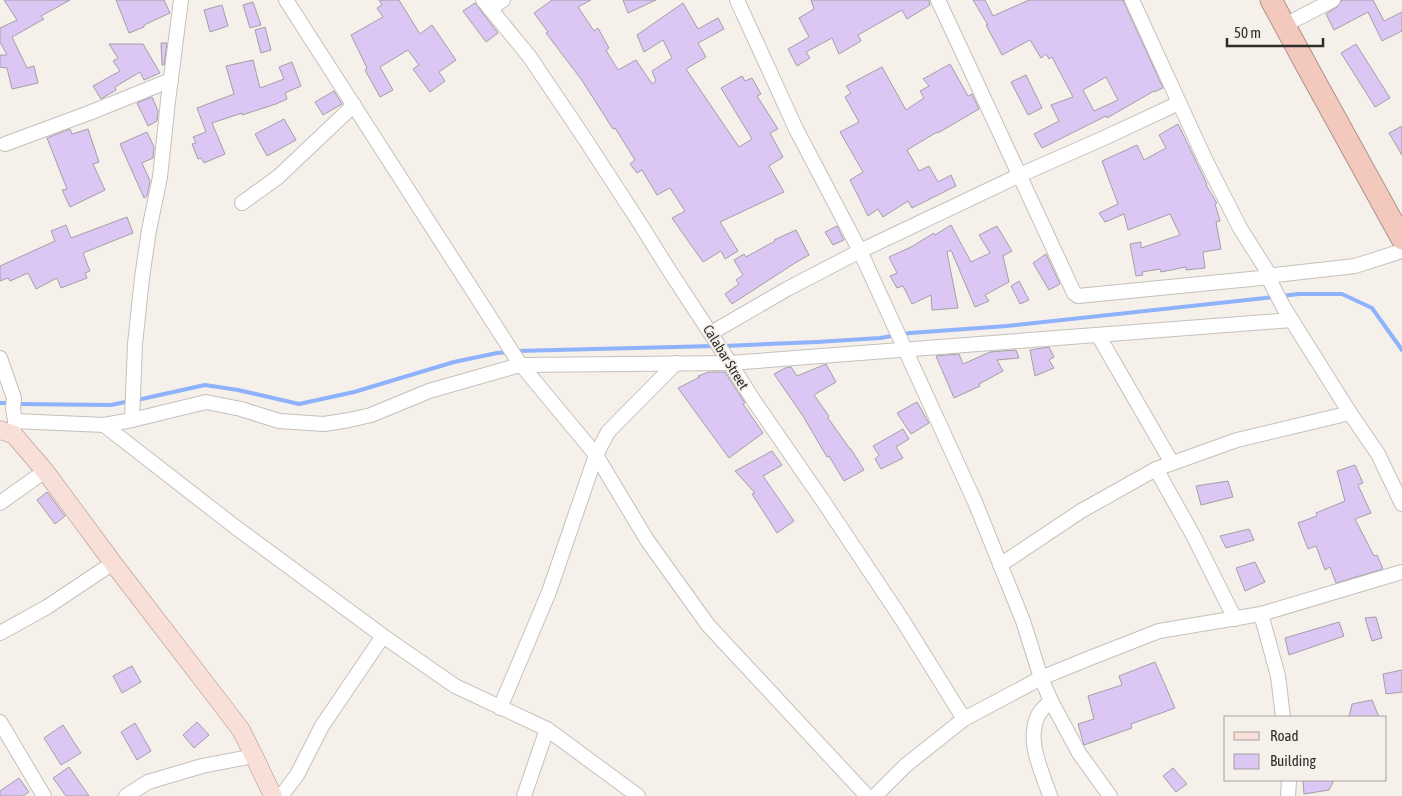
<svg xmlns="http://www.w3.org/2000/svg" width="1402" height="796" viewBox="0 0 1402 796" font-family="'Asap Condensed',sans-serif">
	<rect width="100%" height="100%" fill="#f6f0eb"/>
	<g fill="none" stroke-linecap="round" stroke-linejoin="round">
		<g stroke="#8eb2fb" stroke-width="4">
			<polyline points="1281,296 1299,294 1342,294 1372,308 1402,350"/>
			<polyline points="724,346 817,342 880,338 910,333 1007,326 1274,297"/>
			<polyline points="516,351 714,346"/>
			<polyline points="137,400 205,385 238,390 299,404 354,392 454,362 497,353 509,352"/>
			<polyline points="0,403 10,403"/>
			<polyline points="17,404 111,405 130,401"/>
		</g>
	</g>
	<g fill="#dbc6f4" stroke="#a2a0a6" fill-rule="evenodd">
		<polygon points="4,0 70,0 41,16 44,19 12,37 27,68 34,66 38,83 12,89 7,68 0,67 0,55 7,55 0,42 0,28 17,20"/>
		<polygon points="116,0 164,0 170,13 144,25 144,27 129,33"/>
		<polygon points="379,0 399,0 420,34 432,25 456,60 439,72 445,81 430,92 413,69 419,65 408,50 380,67 393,90 380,97 365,70 367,68 351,35 383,17 377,8 382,5"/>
		<polygon points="552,0 591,0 578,7 594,31 598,28 609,48 606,50 607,52 618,70 636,60 652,84 656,81 652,71 672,58 663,40 644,52 637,35 683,3 698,29 718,18 724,29 698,43 706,57 686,69 739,147 752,139 721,88 742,76 745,81 752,78 761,94 757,96 778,129 770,133 783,157 769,166 784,192 720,222 738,251 725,259 721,251 703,262 672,218 685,211 670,188 657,195 642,170 637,173 630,164 635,160 615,128 613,129 581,79 546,33 548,32 534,13"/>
		<polygon points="623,0 656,0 628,13"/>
		<polygon points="811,0 929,0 930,5 907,19 902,10 858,35 861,41 839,54 832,38 806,52 810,58 797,66 788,49 809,37 799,18 814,9"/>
		<path d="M 973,0 L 985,0 L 993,16 L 1029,0 L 1123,0 L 1163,88 L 1154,92 L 1154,91 L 1107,118 L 1106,116 L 1042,148 L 1034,134 L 1059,121 L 1051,105 L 1073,97 L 1052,57 L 1049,59 L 1046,54 L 1041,58 L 1030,40 L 1002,55 L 986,25 L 988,25 ZM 1106,77 L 1118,100 L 1094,111 L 1083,90 Z"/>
		<polygon points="1342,0 1373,0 1384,21 1402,12 1402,31 1382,41 1368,12 1334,30 1326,14 1337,7"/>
		<polygon points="253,2 261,25 250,28 243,5"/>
		<polygon points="475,3 498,33 486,42 463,11"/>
		<polygon points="222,5 228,26 210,32 204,10"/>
		<polygon points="265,27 271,50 261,53 255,30"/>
		<polygon points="161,43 167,43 164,65 162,65"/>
		<polygon points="109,44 143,44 160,73 144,80 140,72 115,87 116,90 101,99 93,86 120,71 113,61 118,58"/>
		<polygon points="1356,44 1390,98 1375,107 1341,53"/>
		<polygon points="253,60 260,88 284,79 279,67 292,62 301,86 285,93 287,99 276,104 242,115 242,113 212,123 225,154 204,163 201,158 198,159 192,144 196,143 193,137 206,132 197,108 234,94 226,66"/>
		<polygon points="950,64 968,96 972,94 979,109 938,133 937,132 907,150 919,171 929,166 938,182 951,175 956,186 912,208 908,201 883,217 878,209 868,216 850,180 863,172 840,132 859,122 845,97 851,93 846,86 882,67 906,110 924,98 920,91 929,86 923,79"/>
		<polygon points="1026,75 1042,108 1028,115 1011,82"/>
		<polygon points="334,91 342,104 323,115 315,102"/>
		<polygon points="152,97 158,111 157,121 148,126 137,103"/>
		<polygon points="284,119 296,140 267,156 255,134"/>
		<polygon points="1178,124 1207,184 1206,185 1217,203 1215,204 1220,221 1216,222 1221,249 1203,252 1205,268 1186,270 1186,267 1161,272 1160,269 1142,272 1143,275 1136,276 1130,244 1141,242 1141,248 1180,235 1170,214 1128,230 1124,214 1105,222 1099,213 1118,204 1102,161 1137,145 1144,160 1166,148 1159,135"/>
		<polygon points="1402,126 1402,155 1389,133"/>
		<polygon points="70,129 72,134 88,129 99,162 93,164 105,190 70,207 62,190 67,189 47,138"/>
		<polygon points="147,132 154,147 153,158 142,163 150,181 147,196 144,198 120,144"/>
		<polygon points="127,217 133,233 83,253 90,271 85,273 87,278 61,288 57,278 36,289 28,273 10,281 8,278 0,281 0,266 55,241 51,231 66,225 71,238"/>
		<polygon points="951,225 971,262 990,253 979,235 997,226 1012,251 1003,256 1009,282 985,295 989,301 975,307 951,250 947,252 958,308 932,310 931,295 912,304 903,286 897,288 890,276 897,273 889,257 911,247 934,233 935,235"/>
		<polygon points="837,226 844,240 833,245 825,232"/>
		<polygon points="796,230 809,255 795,263 732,304 725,294 739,284 736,280 743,275 734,260 744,254 746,257 775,241 774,240"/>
		<polygon points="1046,254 1060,284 1049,290 1033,263"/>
		<polygon points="1019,281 1029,300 1020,304 1011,286"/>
		<polygon points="1049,347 1054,357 1049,360 1054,368 1035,376 1030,350"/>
		<polygon points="1016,350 1019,358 997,360 1003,371 979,384 980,386 954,398 936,356 959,354 963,364 990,352"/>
		<polygon points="826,364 836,382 814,395 829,416 828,418 850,449 851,449 864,470 844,481 829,456 827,457 803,416 774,374 785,368 791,367 797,376"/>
		<polygon points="709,372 725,372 745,403 743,404 763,433 729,458 678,388 700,377 698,376"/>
		<polygon points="917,402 929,423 911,434 897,413"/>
		<polygon points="903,429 909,439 896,447 903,458 881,469 875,459 879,455 873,446"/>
		<polygon points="772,451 782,465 763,476 794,521 777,533 752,494 755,493 735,471"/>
		<polygon points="1355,465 1363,483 1358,485 1371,513 1355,519 1374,556 1377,555 1383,569 1336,583 1330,567 1325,570 1316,546 1308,549 1298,523 1317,516 1316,513 1345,501 1337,471"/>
		<polygon points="1228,481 1233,497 1201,505 1196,486"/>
		<polygon points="47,492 65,516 55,524 37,500"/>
		<polygon points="1249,529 1254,540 1226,548 1220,536"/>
		<polygon points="1255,562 1265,582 1245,591 1236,568"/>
		<polygon points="1376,617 1382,638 1372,641 1365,618"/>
		<polygon points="1339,622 1344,636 1289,655 1285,638"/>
		<polygon points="1155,662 1175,708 1131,724 1132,728 1084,745 1078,724 1094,719 1088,696 1122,685 1119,676"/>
		<polygon points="132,666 141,682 122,693 113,676"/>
		<polygon points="1402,670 1402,692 1386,694 1383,674"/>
		<polygon points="1372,700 1379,717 1349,717 1352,704"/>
		<polygon points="197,722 209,735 194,748 183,735"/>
		<polygon points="135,723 151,751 137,760 121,732"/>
		<polygon points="63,725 81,753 61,765 44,738"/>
		<polygon points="69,767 89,796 66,796 53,778"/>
		<polygon points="1173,768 1187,784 1176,792 1163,776"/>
		<polygon points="19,778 29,792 23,796 0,796 0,791"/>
		<polygon points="1303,780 1334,780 1329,790 1304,794"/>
	</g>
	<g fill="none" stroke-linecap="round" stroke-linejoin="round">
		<defs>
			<g id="minor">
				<polyline points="286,0 518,361 596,455 647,540 708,625 867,796"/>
				<polyline points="483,0 529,56 581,133 639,222 669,270 730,363 754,401 821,498 903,621 964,719"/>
				<polyline points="737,0 796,129 860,251 975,502 1023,621 1041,678 1051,701 1079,753 1110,796"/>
				<polyline points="938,0 967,62 1074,293 1078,296 1271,277 1240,228 1205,159 1132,0"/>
				<polyline points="490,9 503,0"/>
				<polyline points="1285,25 1333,0"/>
				<polyline points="5,144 89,113 171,80"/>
				<polyline points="242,203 278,177 354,105"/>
				<polyline points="1402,251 1355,266 1275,275 1271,277 1270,281 1284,308 1350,413 1378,454 1402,504"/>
				<polyline points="711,333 787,289 860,251 1020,175 1104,138 1179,103"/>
				<polyline points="1098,335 1172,463"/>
				<polyline points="0,358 14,398 13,408 15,421 14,430"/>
				<polyline points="132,420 135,344 142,278 149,230 160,177 168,101 181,0"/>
				<polyline points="15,421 104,425 234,526 383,636 455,686 547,729 638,796"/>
				<polyline points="104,425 132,420 206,402 241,409 279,421 324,424 349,420 371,415 429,391 520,365 730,363 1292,320"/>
				<polyline points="1156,469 1193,535 1235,619"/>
				<polyline points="0,503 45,471"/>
				<polyline points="1000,565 1081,511 1156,469 1237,440 1350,413"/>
				<polyline points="1261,614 1278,676 1283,717"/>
				<polyline points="0,633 47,607 113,563"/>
				<polyline points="500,708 549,592 596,455 608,432 676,363"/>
				<polyline points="0,722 44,796"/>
				<polyline points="126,796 148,782 202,766 254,756"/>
				<polyline points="281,796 297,775 322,726 383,636"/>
				<polyline points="524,796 547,729"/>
				<polyline points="875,796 906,765 964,719 1041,678 1090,658 1159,631 1261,614 1402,572"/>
				<path d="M 1050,796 C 1042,771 1024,738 1040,712 C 1043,708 1048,704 1051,701"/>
				<polyline points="1288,796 1289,780"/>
			</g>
			<polyline id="major" points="0,430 14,435 45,471 113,563 222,705 241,730 254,756 273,796"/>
			<polyline id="highway" points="1271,0 1310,72 1402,239"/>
		</defs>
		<use href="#minor" stroke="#c5c0bb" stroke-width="16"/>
		<use href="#major" stroke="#ae928a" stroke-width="19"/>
		<use href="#highway" stroke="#ae928a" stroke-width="23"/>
		<use href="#minor" stroke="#fff" stroke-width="14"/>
		<use href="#major" stroke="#f8dfd7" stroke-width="18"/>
		<use href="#highway" stroke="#f3c9bd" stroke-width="21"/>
	</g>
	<g text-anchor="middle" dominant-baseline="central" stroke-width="4" stroke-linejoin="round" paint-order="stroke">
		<g font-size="14" fill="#2f2c2a" stroke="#f6f0eb">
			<text transform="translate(726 357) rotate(58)">Calabar Street</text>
		</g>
	</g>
	<rect x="1224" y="716" width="162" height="65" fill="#f6f0eb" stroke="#a6a29e"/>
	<rect x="1234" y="732" width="25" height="8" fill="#f8dfd7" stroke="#a6a29e"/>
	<text x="1270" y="741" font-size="15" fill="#2f2c2a">Road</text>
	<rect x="1234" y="754" width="25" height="15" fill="#dbc6f4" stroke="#a6a29e"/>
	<text x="1270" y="766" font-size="15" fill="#2f2c2a">Building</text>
	<path d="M1227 38v8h96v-8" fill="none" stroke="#2f2c2a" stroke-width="2.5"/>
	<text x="1234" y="38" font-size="15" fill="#2f2c2a" stroke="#f6f0eb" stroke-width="4" paint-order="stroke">50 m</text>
</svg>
